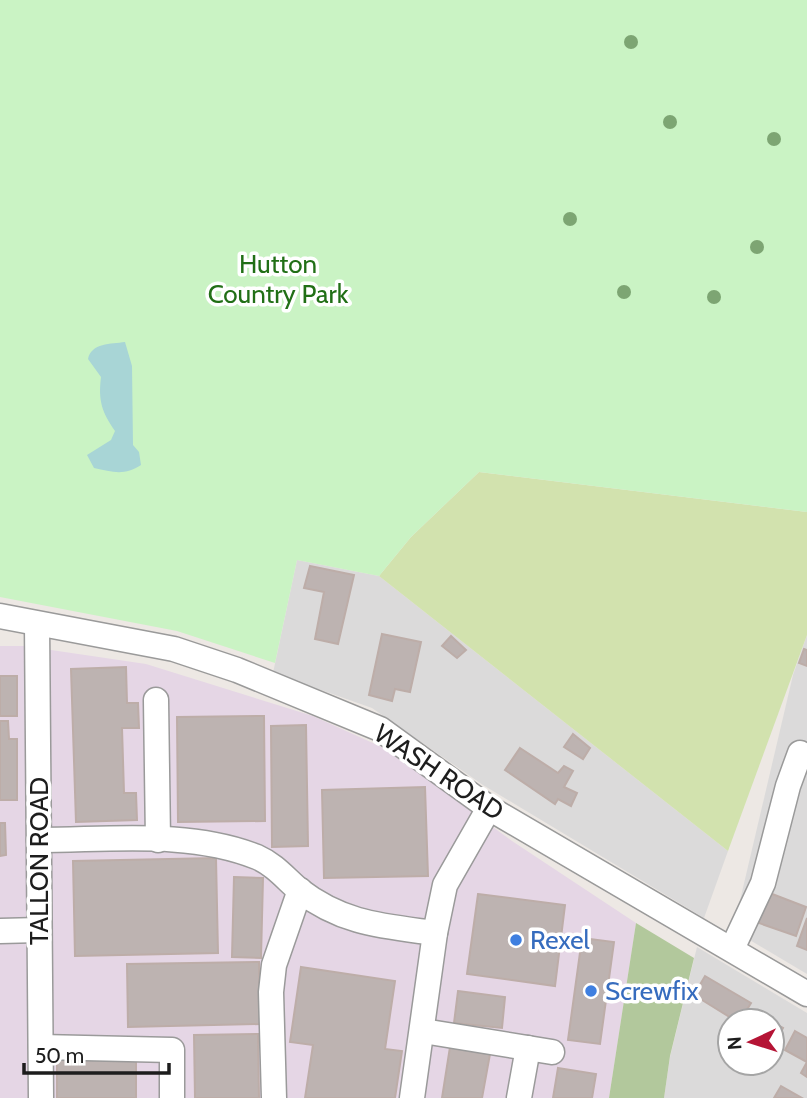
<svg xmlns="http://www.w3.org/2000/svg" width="807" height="1098" viewBox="0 0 807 1098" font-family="Cabin,sans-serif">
	<rect width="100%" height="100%" fill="#ede8e4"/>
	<g fill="#dbdada" fill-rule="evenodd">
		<polygon points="297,560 379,576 728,851 704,918 483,785 372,708 273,673"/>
		<polygon points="807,635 807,974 748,939 734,926 793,675"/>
		<path d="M 697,947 L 807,1013 L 807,1098 L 664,1098 L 670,1057 ZM 730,1021 L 772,1021 L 772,1063 L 730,1063 Z"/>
	</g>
	<polygon fill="#e5d6e5" points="0,646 24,646 146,664 313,716 386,749 512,841 636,923 609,1098 0,1098"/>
	<polygon fill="#d2e2ae" points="479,472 807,512 807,635 728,851 379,576 411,537"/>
	<polygon fill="#b2c89c" points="636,923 694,958 670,1056 664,1098 609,1098"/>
	<polygon fill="#caf3c4" points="0,0 807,0 807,512 479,472 411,537 379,576 297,560 275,663 177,631 0,597"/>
	<path fill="#a8d5d6" d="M 125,342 L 132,366 L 133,445 L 139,452 L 141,465 C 125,476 112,472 94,468 L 87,455 L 111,440 L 115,431 C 102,412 98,401 101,377 L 88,359 C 91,343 111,344 125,342 Z"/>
	<g fill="#bdb3b1" stroke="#bdada8" stroke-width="2">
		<polygon points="310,566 354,575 338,644 315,639 324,592 304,588"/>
		<polygon points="382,634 421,642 410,692 395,689 392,701 369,695"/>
		<polygon points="451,636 466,650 457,658 442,646"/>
		<polygon points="804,649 807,650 807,666 799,663"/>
		<polygon points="126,667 127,703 138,703 139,728 122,728 124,793 136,793 137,820 76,822 71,669"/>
		<rect x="0" y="676" width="17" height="40"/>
		<polygon points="264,716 265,821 178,822 177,717"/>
		<polygon points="0,721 8,721 9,739 17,739 17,800 0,800"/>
		<polygon points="306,725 308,846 272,847 271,726"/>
		<polygon points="573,734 590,748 583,759 564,747"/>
		<polygon points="520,748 558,773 564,766 573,771 564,787 577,793 571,806 558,799 555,804 505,770"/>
		<polygon points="425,787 428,876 324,878 322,790"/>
		<polygon points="0,823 5,823 6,855 0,856"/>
		<polygon points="216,858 218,953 75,956 73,861"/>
		<polygon points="234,877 263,878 261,958 232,957"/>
		<polygon points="767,892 806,907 796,936 756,922"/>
		<polygon points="478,894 565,905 555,986 467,974"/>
		<polygon points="807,918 807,950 797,946"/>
		<polygon points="582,938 614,942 600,1044 568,1040"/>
		<polygon points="259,962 260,1024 128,1027 127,964"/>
		<polygon points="301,967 395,981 385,1049 402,1051 395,1098 305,1098 313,1045 290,1042"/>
		<polygon points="705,976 751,1003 740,1021 736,1021 694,995"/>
		<polygon points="458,991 505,997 502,1028 454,1023"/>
		<polygon points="752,1011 770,1021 747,1021"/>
		<polygon points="772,1022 783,1028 773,1047 772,1047"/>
		<polygon points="795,1031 807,1038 807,1077 801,1073 807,1062 785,1050"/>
		<polygon points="258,1034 259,1098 195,1098 194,1035"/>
		<polygon points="450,1047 490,1054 482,1098 442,1098"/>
		<polygon points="57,1058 136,1059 136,1098 57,1098"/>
		<polygon points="558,1068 596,1074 592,1098 553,1098"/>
		<polygon points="781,1086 802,1098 774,1098"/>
	</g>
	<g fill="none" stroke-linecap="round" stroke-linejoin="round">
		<defs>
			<g id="minor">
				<polyline points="0,616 174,649 237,670 380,729 489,808 807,994"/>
				<polyline points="37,624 41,1098"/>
				<polyline points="156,700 158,840"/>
				<path d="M 39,840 C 110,840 190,830 257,857 C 275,865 285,878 299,890 C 343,924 383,926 435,933"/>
				<polyline points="0,931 39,930"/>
				<polyline points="732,949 763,883 788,786 800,753"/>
				<polyline points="423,1031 552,1052"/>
				<polyline points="41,1047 172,1050 172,1098"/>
				<polyline points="274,1098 271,992 274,965 300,890"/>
				<polyline points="412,1098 435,933 445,885 489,808"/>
				<polyline points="519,1098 528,1048"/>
			</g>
		</defs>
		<use href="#minor" stroke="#9a9a9a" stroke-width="27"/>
		<use href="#minor" stroke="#fff" stroke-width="24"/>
	</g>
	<g fill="#7da573">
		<circle cx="631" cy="42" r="7"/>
		<circle cx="670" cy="122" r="7"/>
		<circle cx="774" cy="139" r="7"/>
		<circle cx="570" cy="219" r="7"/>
		<circle cx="757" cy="247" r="7"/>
		<circle cx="624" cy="292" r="7"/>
		<circle cx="714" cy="297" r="7"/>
	</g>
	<g fill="#3f7fe0" stroke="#fff" stroke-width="2.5">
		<circle cx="516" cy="940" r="7"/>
		<circle cx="591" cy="991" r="7"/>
	</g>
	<g text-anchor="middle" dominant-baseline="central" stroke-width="7" stroke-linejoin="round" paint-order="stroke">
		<g font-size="26" fill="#216f16" stroke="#fff">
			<text x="278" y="264">Hutton<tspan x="278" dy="30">Country Park</tspan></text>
		</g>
		<g font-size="26" fill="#1d1d1d" stroke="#fff">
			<text transform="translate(439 772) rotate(34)">WASH ROAD</text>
			<text transform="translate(39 861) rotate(-90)">TALLON ROAD</text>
		</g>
		<g font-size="26" fill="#366cbe" stroke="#fff" text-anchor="start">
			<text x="530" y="940">Rexel</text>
			<text x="605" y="991">Screwfix</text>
		</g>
	</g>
	<g transform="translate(751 1042) rotate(266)"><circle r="33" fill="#ffffff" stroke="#a5a5a5" stroke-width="2"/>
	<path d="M0-5L12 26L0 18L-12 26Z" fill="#b51435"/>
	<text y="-10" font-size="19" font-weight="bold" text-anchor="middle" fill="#1d1d1d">N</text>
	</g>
	<path d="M24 1063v10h145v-10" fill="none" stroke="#1d1d1d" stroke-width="3.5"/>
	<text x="35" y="1063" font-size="21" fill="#1d1d1d" stroke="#ffffff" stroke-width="5" paint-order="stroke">50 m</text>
</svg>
